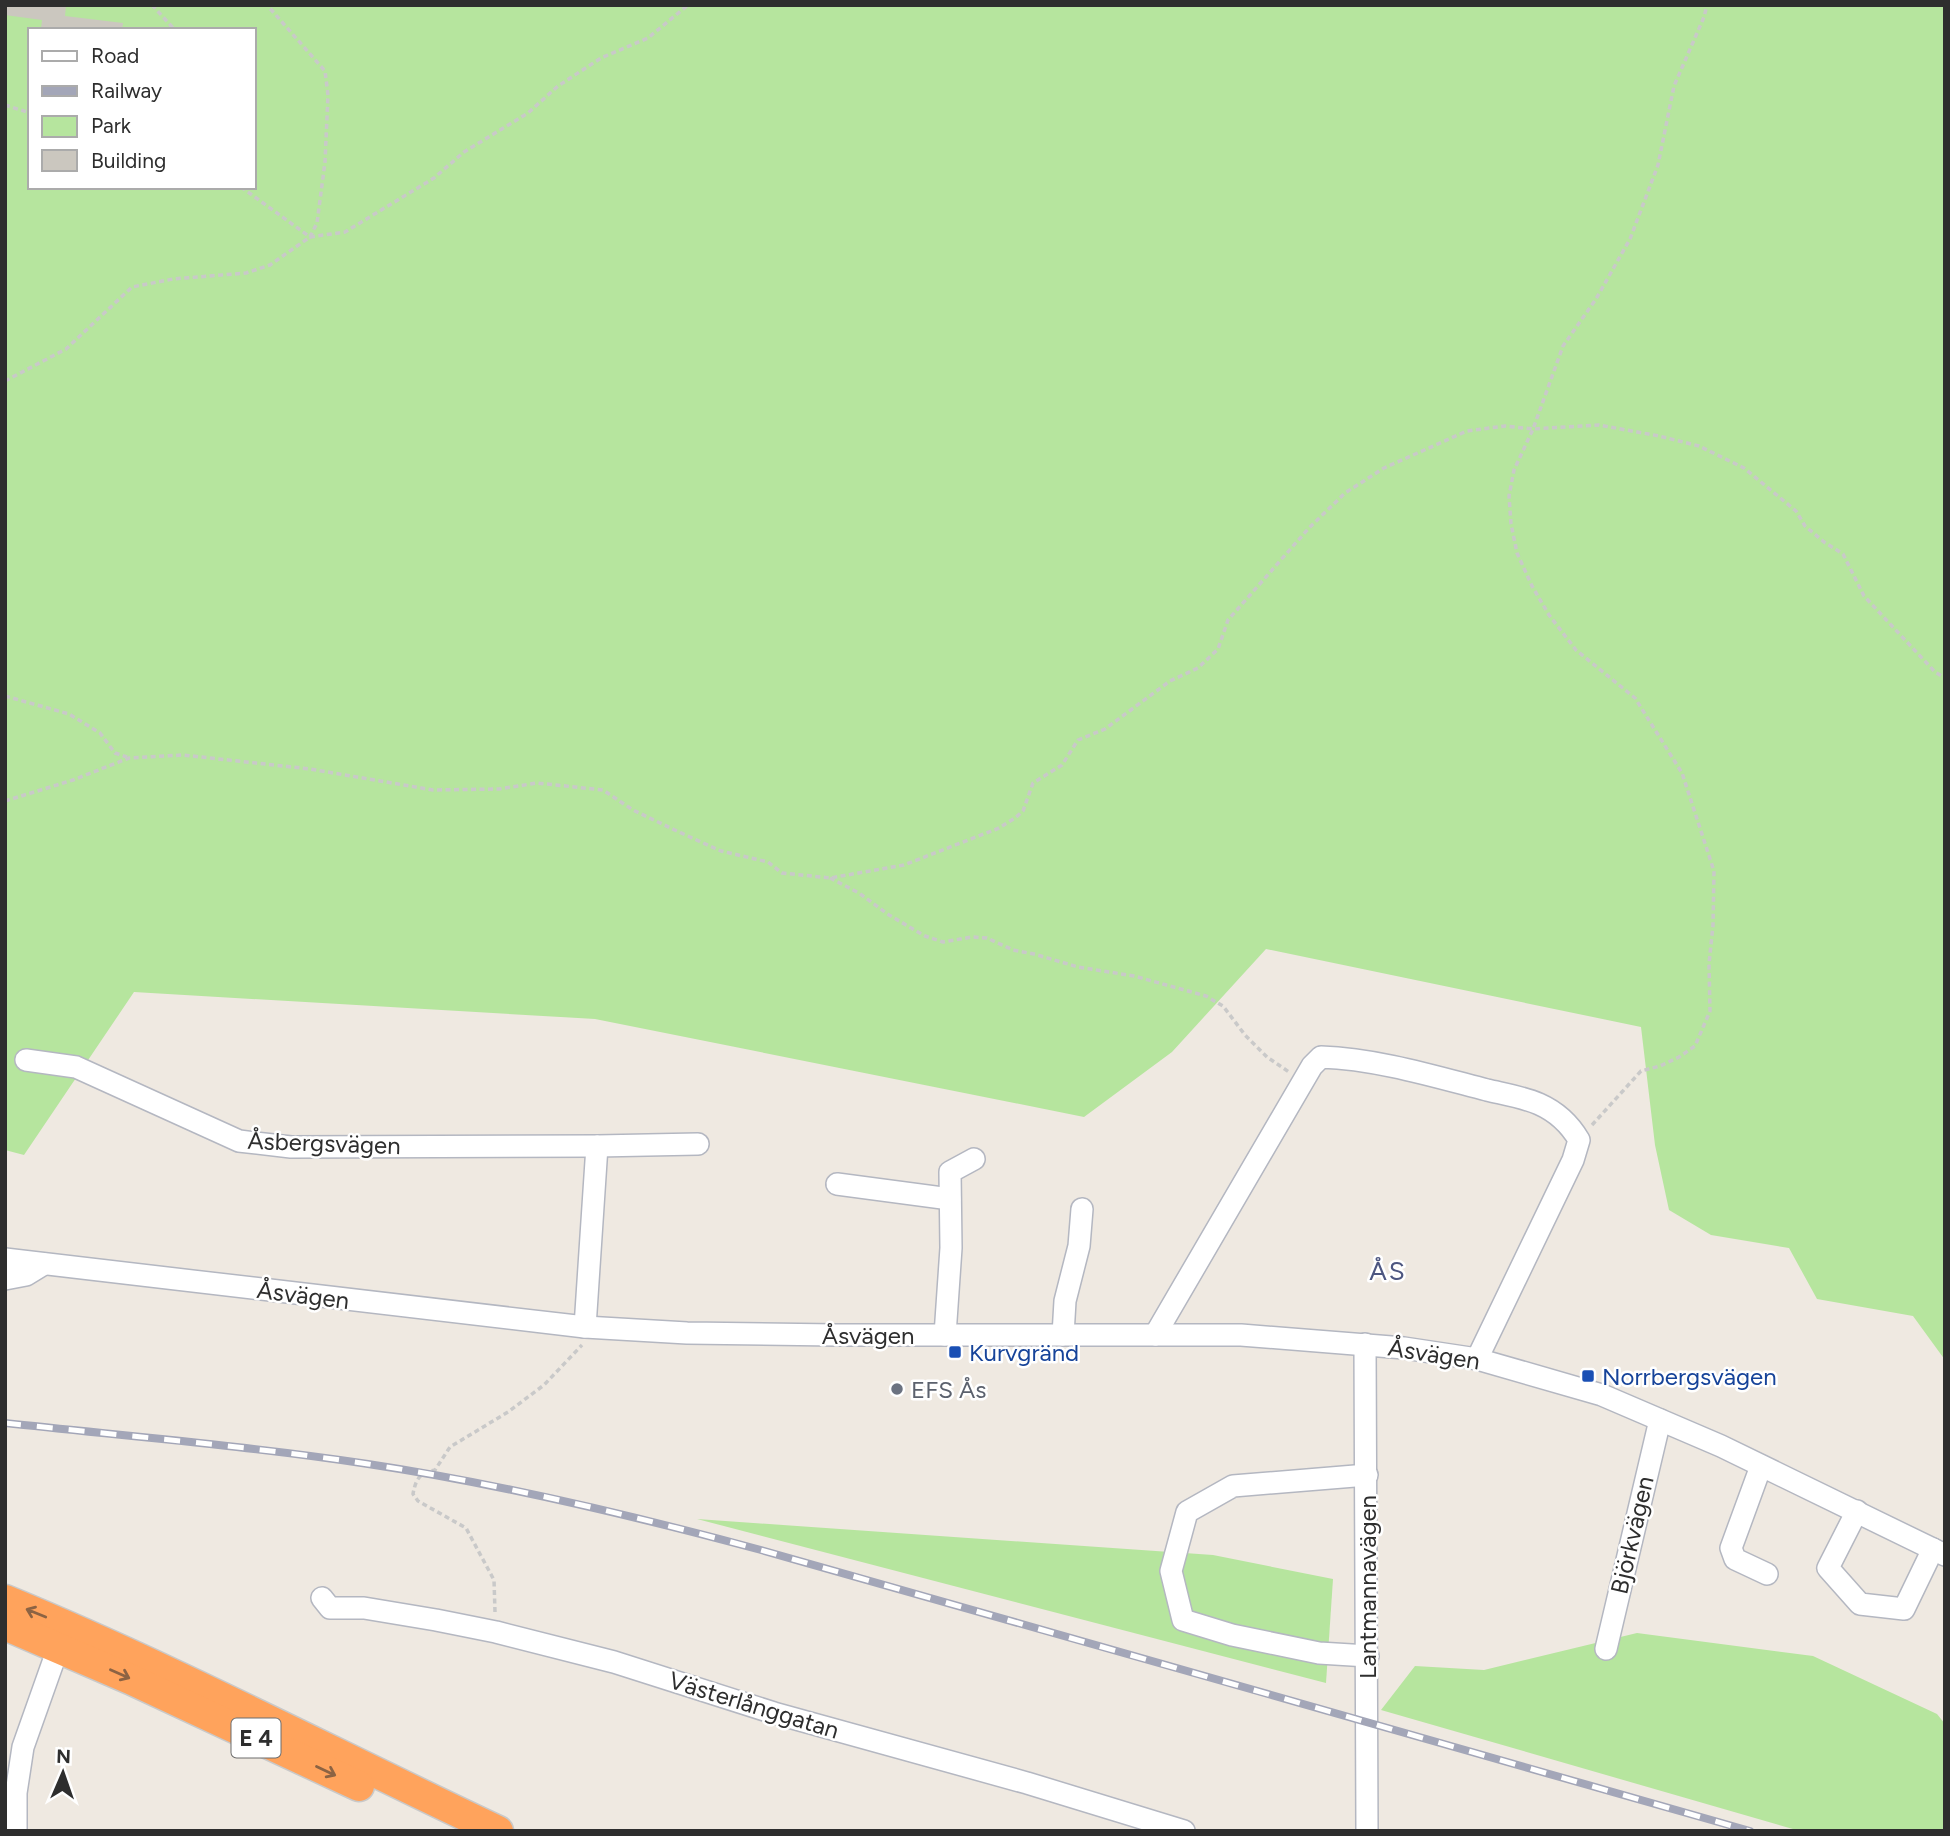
<svg xmlns="http://www.w3.org/2000/svg" width="1950" height="1836" viewBox="0 0 1950 1836" font-family="Figtree,sans-serif">
	<rect width="100%" height="100%" fill="#efe9e1"/>
	<g fill="#b6e59e" fill-rule="evenodd">
		<path d="M 5,5 L 1945,5 L 1945,1360 L 1913,1316 L 1817,1299 L 1789,1248 L 1711,1235 L 1669,1210 L 1655,1145 L 1641,1027 L 1266,949 L 1172,1052 L 1084,1117 L 595,1019 L 134,992 L 24,1155 L 5,1150 ZM 30,30 L 254,30 L 254,187 L 30,187 Z"/>
		<polygon points="697,1519 1213,1555 1333,1579 1326,1683"/>
		<polygon points="1637,1633 1813,1656 1937,1714 1945,1724 1945,1831 1800,1831 1381,1710 1415,1666 1484,1670"/>
	</g>
	<polygon fill="#cbc7bf" points="5,5 66,5 65,16 123,23 122,30 41,29 42,20 5,15"/>
	<g fill="none" stroke-linecap="round" stroke-linejoin="round">
		<defs>
			<g id="minor">
				<polyline points="26,1060 76,1067 239,1141 291,1147 597,1146 698,1144"/>
				<polyline points="837,1184 950,1199"/>
				<polyline points="5,1259 585,1327 687,1333 836,1335 1241,1335 1404,1348 1477,1359 1602,1395 1721,1446 1945,1555"/>
				<polyline points="5,1279 26,1275 44,1264"/>
				<polyline points="585,1327 597,1146"/>
				<polyline points="945,1335 951,1248 950,1172 974,1159"/>
				<polyline points="1063,1335 1065,1301 1079,1246 1082,1209"/>
				<path d="M 1155,1335 L 1312,1066 L 1321,1057 C 1377,1059 1433,1076 1487,1090 C 1504,1094 1523,1097 1539,1104 C 1557,1112 1569,1123 1579,1140 L 1573,1160 L 1477,1359"/>
				<polyline points="1365,1344 1367,1831"/>
				<polyline points="1761,1466 1731,1548 1735,1559 1767,1574"/>
				<polyline points="1367,1475 1233,1486 1187,1512 1171,1571 1183,1620 1232,1635 1319,1653 1368,1656"/>
				<polyline points="1857,1511 1828,1568 1860,1604 1904,1609 1933,1549"/>
				<polyline points="322,1598 330,1608 364,1608 436,1620 496,1632 614,1662 774,1713 1027,1783 1184,1831"/>
				<polyline points="1606,1649 1660,1420"/>
				<polyline points="16,1831 16,1793 23,1747 62,1637"/>
			</g>
			<g id="highway">
				<path d="M 5,1600 C 173,1669 334,1754 498,1831"/>
				<polyline points="5,1625 130,1679 359,1786"/>
			</g>
		</defs>
		<use href="#minor" stroke="#b4b7c1" stroke-width="24"/>
		<use href="#highway" stroke="#c9c9c9" stroke-width="33"/>
		<g stroke="#c9c9c9" stroke-width="3.5" stroke-dasharray="5 3.5" stroke-linecap="butt">
			<polyline points="152,5 175,30"/>
			<polyline points="5,105 30,113"/>
			<polyline points="241,187 310,237 317,223 325,162 328,95 325,71 267,5"/>
			<polyline points="5,381 66,349 132,287 173,279 246,273 270,265 310,237 345,232 434,178 464,152 528,113 558,86 601,58 648,38 688,5"/>
			<polyline points="5,696 69,714 100,733 115,753 127,757"/>
			<polyline points="5,801 73,780 129,758 183,755 310,769 433,790 499,789 537,783 603,790 633,810 679,832 721,851 768,862 782,873 830,878 904,865 999,828 1015,818 1023,811 1033,783 1062,765 1078,740 1105,729 1170,681 1198,668 1218,649 1228,620 1309,528 1345,493 1384,468 1467,431 1505,426 1533,429 1599,425 1659,436 1699,446 1744,468 1796,511 1805,526 1824,542 1843,554 1864,596 1935,672 1945,678"/>
			<polyline points="830,878 859,893 889,915 925,936 943,942 972,937 987,938 1013,950 1034,954 1078,967 1134,976 1206,996 1223,1006 1245,1035 1267,1057 1289,1072"/>
			<polyline points="1592,1125 1641,1071 1660,1066 1679,1057 1695,1046 1710,1011 1709,964 1713,925 1714,871 1682,773 1635,698 1576,650 1549,615 1532,586 1517,553 1511,524 1509,496 1514,470 1533,429 1563,346 1596,299 1630,239 1658,165 1674,86 1704,17 1707,5"/>
			<path d="M 495,1612 L 494,1580 L 466,1528 L 418,1501 L 413,1494 C 416,1478 420,1473 435,1470 L 450,1447 L 508,1412 L 544,1385 L 582,1345"/>
		</g>
		<use href="#minor" stroke="#fff" stroke-width="21"/>
		<use href="#highway" stroke="#ffa35c" stroke-width="30"/>
		<defs>
			<path id="rail" d="M 5,1423 C 126,1436 248,1446 368,1464 C 501,1484 631,1515 761,1550 L 1750,1831"/>
		</defs>
		<use href="#rail" stroke="#a3a6b8" stroke-width="8"/>
		<use href="#rail" stroke="#fff" stroke-width="5" stroke-dasharray="16" stroke-linecap="butt"/>
	</g>
	<defs><path id="oneway-shaft" d="M-6 0H5M1.5-3L5.5 0L1.5 3" fill="none" stroke-width="1.6" stroke-linecap="round" stroke-linejoin="round" transform="scale(1.75)"/></defs>
	<g stroke="#8c6343">
		<use href="#oneway-shaft" transform="translate(36 1613) rotate(-158)"/>
		<use href="#oneway-shaft" transform="translate(120 1674) rotate(24)"/>
		<use href="#oneway-shaft" transform="translate(326 1771) rotate(25)"/>
	</g>
	<g fill="#1a4fb4" stroke="#fff" stroke-width="2.5">
		<rect x="948" y="1345" width="14" height="14" rx="3.5"/>
		<rect x="1581" y="1369" width="14" height="14" rx="3.5"/>
	</g>
	<circle fill="#6b7280" stroke="#fff" stroke-width="2.5" cx="897" cy="1389" r="7"/>
	<g text-anchor="middle" dominant-baseline="central" stroke-width="5" stroke-linejoin="round" paint-order="stroke">
		<rect fill="#fff" stroke="#6d6d6d" stroke-width="2" x="231.5" y="1718.5" width="49" height="39" rx="5"/>
		<g font-size="23" font-weight="bold" fill="#2e2e2e">
			<text x="256" y="1738">E 4</text>
		</g>
		<g font-size="24" fill="#2e2e2e" stroke="#fff">
			<text transform="translate(324 1143) rotate(2)">Åsbergsvägen</text>
			<text transform="translate(303 1295) rotate(7)">Åsvägen</text>
			<text x="868" y="1335">Åsvägen</text>
			<text transform="translate(1434 1354) rotate(9)">Åsvägen</text>
			<text transform="translate(1632 1535) rotate(-77)">Björkvägen</text>
			<text transform="translate(1367 1587) rotate(-90)">Lantmannavägen</text>
			<text transform="translate(754 1705) rotate(17)">Västerlånggatan</text>
		</g>
		<g font-size="24" fill="#164399" stroke="#fff" text-anchor="start">
			<text x="969" y="1352">Kurvgränd</text>
			<text x="1602" y="1376">Norrbergsvägen</text>
		</g>
		<g font-size="24" fill="#5b616d" stroke="#fff" text-anchor="start">
			<text x="911" y="1389">EFS Ås</text>
		</g>
		<g font-size="26" letter-spacing="2" fill="#4d5680" stroke="#fff">
			<text x="1388" y="1271">ÅS</text>
		</g>
	</g>
	<rect width="1950" height="1836" fill="none" stroke="#2e2e2e" stroke-width="14"/>
	<rect x="28" y="28" width="228" height="161" fill="#ffffff" stroke="#ababab" stroke-width="2"/>
	<rect x="42" y="51" width="35" height="10" fill="#ffffff" stroke="#ababab" stroke-width="2"/>
	<text x="91" y="63" font-size="21" fill="#2e2e2e">Road</text>
	<rect x="42" y="86" width="35" height="10" fill="#a3a6b8" stroke="#ababab" stroke-width="2"/>
	<text x="91" y="98" font-size="21" fill="#2e2e2e">Railway</text>
	<rect x="42" y="116" width="35" height="21" fill="#b6e59e" stroke="#ababab" stroke-width="2"/>
	<text x="91" y="133" font-size="21" fill="#2e2e2e">Park</text>
	<rect x="42" y="150" width="35" height="21" fill="#cbc7bf" stroke="#ababab" stroke-width="2"/>
	<text x="91" y="168" font-size="21" fill="#2e2e2e">Building</text>
	<g transform="translate(63 1773) rotate(2)" stroke="#ffffff" stroke-width="5" paint-order="stroke">
	<path d="M0-5L12 26L0 18L-12 26Z" fill="#2e2e2e"/>
	<text y="-10" font-size="19" font-weight="bold" text-anchor="middle" fill="#2e2e2e">N</text>
	</g>
</svg>
